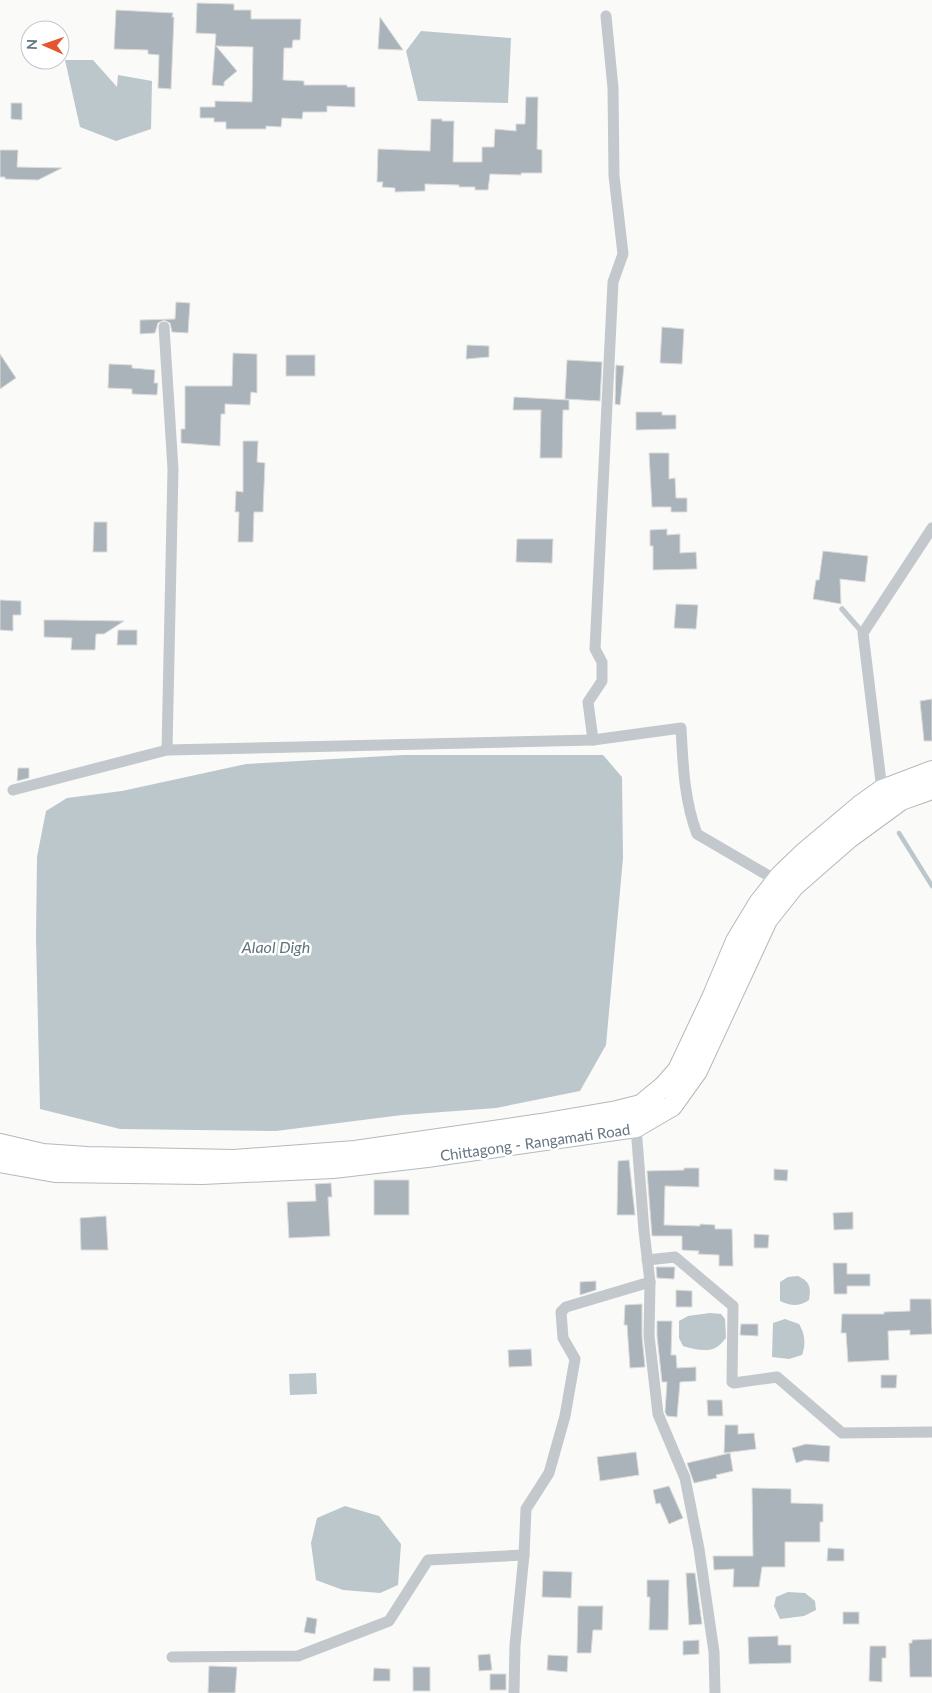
<svg xmlns="http://www.w3.org/2000/svg" width="932" height="1693" viewBox="0 0 932 1693" font-family="Lato,sans-serif">
	<rect width="100%" height="100%" fill="#fafaf8"/>
	<g fill="#bbc7cb">
		<polygon points="421,31 511,38 508,103 418,101 406,51"/>
		<polygon points="65,60 93,60 117,87 118,75 152,81 151,129 116,141 80,127"/>
		<polygon points="404,755 603,755 622,777 623,858 606,1045 580,1091 496,1108 402,1115 276,1131 120,1129 40,1109 36,938 37,857 46,811 67,798 122,791 246,764"/>
		<path d="M 798,1276 C 810,1282 811,1287 809,1300 C 799,1307 791,1306 780,1301 L 780,1282 L 788,1277 Z"/>
		<path d="M 710,1313 L 721,1314 L 725,1319 L 726,1338 C 723,1341 720,1345 717,1347 C 707,1353 693,1349 683,1346 L 679,1338 L 679,1321 L 688,1316 Z"/>
		<path d="M 785,1319 L 799,1324 C 805,1334 806,1344 802,1355 L 789,1359 L 772,1357 L 773,1323 Z"/>
		<polygon points="316,1373 317,1394 290,1395 289,1374"/>
		<polygon points="345,1506 379,1516 401,1544 398,1585 380,1593 343,1590 316,1580 311,1543 317,1518"/>
		<polygon points="788,1592 805,1593 815,1601 816,1610 804,1616 780,1619 774,1606 776,1597"/>
	</g>
	<g fill="none" stroke-linecap="round" stroke-linejoin="round">
		<polyline stroke="#bbc7cb" stroke-width="4.5" points="899,833 932,886"/>
	</g>
	<g fill="#aab3b9" stroke="#dcdcda">
		<polygon points="197,3 234,4 234,10 251,10 251,19 301,19 300,40 293,40 292,48 284,48 283,80 304,81 304,85 347,85 347,87 355,87 355,107 327,106 327,112 303,112 302,119 282,118 281,127 266,126 266,129 226,129 226,122 214,122 214,118 200,118 200,107 215,107 215,101 252,102 253,47 216,46 237,71 224,82 224,86 212,85 216,34 196,33"/>
		<polygon points="116,10 173,13 172,17 174,17 171,89 158,88 159,55 148,54 148,50 114,49"/>
		<polygon points="380,17 403,50 378,49"/>
		<polygon points="526,97 538,97 537,149 542,150 542,173 521,173 521,175 490,174 488,190 475,190 475,187 459,187 459,185 425,184 425,191 395,192 395,188 382,187 383,182 377,182 378,149 430,151 431,119 442,119 442,121 454,121 453,162 482,162 482,147 494,147 495,129 516,131 516,124 525,124"/>
		<polygon points="11,103 22,103 22,120 11,119"/>
		<polygon points="0,150 18,150 17,167 62,168 38,180 5,179 5,177 0,177"/>
		<polygon points="176,302 190,303 188,333 172,332 170,323 164,320 158,323 155,333 140,334 140,320 175,319"/>
		<polygon points="662,327 684,329 682,364 660,363"/>
		<polygon points="467,345 489,346 489,357 466,359"/>
		<polygon points="233,353 257,354 257,393 251,392 250,405 225,404 225,414 221,414 220,446 181,443 181,429 185,429 185,386 232,386"/>
		<polygon points="0,354 16,378 0,389"/>
		<rect x="286" y="355" width="29" height="21"/>
		<polygon points="567,360 602,362 600,401 565,399"/>
		<polygon points="109,364 132,365 132,368 155,370 154,383 158,383 157,395 132,394 132,389 108,388"/>
		<polygon points="616,365 624,366 620,405 615,404"/>
		<polygon points="514,397 569,400 569,410 563,410 562,458 540,458 541,410 513,410"/>
		<polygon points="636,412 662,412 662,415 676,415 676,429 636,430"/>
		<polygon points="243,441 258,441 257,462 265,463 263,512 254,512 253,542 238,542 239,512 235,512 236,491 243,492"/>
		<polygon points="649,453 669,453 669,479 675,478 676,498 687,498 687,512 671,512 671,507 652,507"/>
		<polygon points="94,522 107,522 107,552 93,552"/>
		<polygon points="667,529 667,535 680,534 680,553 696,552 697,569 653,570 653,546 650,546 650,530"/>
		<polygon points="517,539 553,539 552,563 516,562"/>
		<polygon points="823,551 868,556 865,582 840,579 841,604 813,599 816,580 819,580"/>
		<polygon points="0,600 21,601 21,615 13,615 13,631 0,630"/>
		<polygon points="676,604 698,605 696,629 674,628"/>
		<polygon points="44,620 62,620 124,621 104,634 96,634 95,650 71,650 72,638 44,637"/>
		<polygon points="118,630 137,630 137,645 117,645"/>
		<polygon points="932,699 932,741 924,741 920,701"/>
		<polygon points="18,768 29,768 29,778 17,781"/>
		<polygon points="629,1160 635,1215 617,1215 618,1161"/>
		<polygon points="684,1168 699,1168 699,1187 665,1186 664,1225 700,1226 700,1224 715,1225 715,1229 732,1229 733,1266 719,1266 719,1255 698,1254 699,1251 682,1250 682,1236 652,1236 647,1171 684,1170"/>
		<polygon points="774,1169 788,1170 787,1181 774,1180"/>
		<rect x="374" y="1180" width="35" height="35"/>
		<polygon points="331,1183 332,1197 328,1197 330,1236 289,1238 287,1202 316,1201 315,1184"/>
		<polygon points="853,1212 853,1229 834,1230 833,1213"/>
		<polygon points="106,1216 108,1250 81,1250 80,1218"/>
		<polygon points="754,1234 769,1235 768,1248 754,1248"/>
		<polygon points="833,1263 847,1263 847,1274 870,1274 870,1286 847,1286 847,1294 834,1294"/>
		<polygon points="656,1267 675,1267 674,1279 657,1278"/>
		<polygon points="596,1281 596,1290 580,1295 580,1282"/>
		<polygon points="676,1290 692,1291 692,1307 676,1307"/>
		<polygon points="910,1299 931,1299 932,1334 910,1335 910,1330 888,1331 889,1360 848,1362 846,1333 841,1333 842,1314 884,1314 884,1312 910,1311"/>
		<polygon points="642,1304 642,1336 645,1367 630,1368 627,1325 624,1325 625,1305"/>
		<polygon points="657,1321 672,1321 671,1355 676,1355 677,1368 696,1367 696,1381 680,1382 677,1417 667,1416 665,1412 667,1382 662,1382 657,1336"/>
		<polygon points="741,1324 758,1324 758,1336 740,1335"/>
		<polygon points="531,1349 532,1366 509,1367 508,1350"/>
		<polygon points="881,1375 897,1375 896,1388 881,1388"/>
		<polygon points="707,1400 722,1400 723,1416 708,1416"/>
		<polygon points="725,1425 738,1425 738,1434 754,1433 756,1449 724,1453"/>
		<polygon points="806,1444 830,1446 829,1462 805,1460 796,1463 792,1448"/>
		<polygon points="636,1452 639,1475 600,1481 597,1457"/>
		<polygon points="730,1453 733,1471 716,1475 717,1478 694,1483 687,1463"/>
		<polygon points="669,1486 683,1518 669,1524 660,1503 656,1504 653,1490"/>
		<polygon points="752,1488 791,1489 791,1503 823,1504 823,1522 820,1522 820,1542 785,1542 785,1567 762,1567 759,1587 733,1587 734,1569 714,1570 713,1556 753,1556"/>
		<polygon points="828,1548 844,1549 844,1561 827,1561"/>
		<polygon points="543,1571 572,1572 571,1598 542,1597"/>
		<polygon points="686,1573 695,1573 702,1624 689,1625"/>
		<polygon points="647,1580 669,1580 668,1630 649,1630 650,1597 647,1597"/>
		<polygon points="578,1606 603,1606 602,1630 593,1630 591,1653 577,1653"/>
		<rect x="843" y="1612" width="16" height="12"/>
		<polygon points="307,1617 317,1619 315,1634 304,1632"/>
		<polygon points="778,1636 778,1645 791,1645 791,1663 749,1664 748,1637"/>
		<polygon points="932,1639 932,1677 910,1677 909,1643 912,1643 912,1640"/>
		<polygon points="699,1640 699,1654 683,1655 683,1641"/>
		<polygon points="870,1646 886,1646 886,1658 882,1658 882,1682 869,1681"/>
		<polygon points="490,1654 492,1670 479,1671 478,1655"/>
		<polygon points="548,1655 568,1656 567,1672 547,1670"/>
		<polygon points="209,1666 237,1667 235,1693 208,1693"/>
		<rect x="413" y="1667" width="17" height="24"/>
		<polygon points="374,1668 390,1669 390,1681 373,1681"/>
		<rect x="490" y="1674" width="16" height="16"/>
	</g>
	<g fill="none" stroke-linecap="round" stroke-linejoin="round">
		<defs>
			<g id="trunk">
				<polyline points="0,1144 43,1154 87,1157 234,1160 355,1151 541,1124 617,1111 641,1105 664,1086 678,1070 712,998 736,941 759,903 781,875 804,853 861,805 882,790 932,771"/>
				<polyline points="0,1162 55,1172 202,1174 333,1168 427,1157 636,1127 672,1106 697,1071 767,920 794,886 849,838 901,800 932,789"/>
			</g>
		</defs>
		<use href="#trunk" stroke="#b4b9bd" stroke-width="22"/>
		<polyline stroke="#c3c8cc" stroke-width="5.5" points="842,609 863,633"/>
		<g stroke="#c3c8cc" stroke-width="11">
			<path d="M 606,16 L 613,88 L 614,176 L 623,254 L 613,282 L 595,649 L 602,662 L 602,681 L 588,702 L 593,740 L 681,728 C 683,764 684,800 697,834 L 776,880"/>
			<polyline points="164,327 173,469 167,750"/>
			<polyline points="13,790 167,750 593,740"/>
			<polyline points="882,790 863,633 932,528"/>
			<polyline points="647,1260 675,1257 733,1306 732,1382 734,1383 777,1377 842,1433 932,1432"/>
			<polyline points="650,1282 649,1336 658,1414 685,1478 699,1549 714,1652 715,1693"/>
			<polyline points="172,1657 298,1656 389,1621 428,1560 524,1555"/>
			<polyline points="514,1693 515,1645 524,1555 526,1509 549,1473 565,1416 575,1359 563,1338 561,1312 566,1307 650,1282 644,1231 636,1127"/>
		</g>
		<use href="#trunk" stroke="#fff" stroke-width="20"/>
	</g>
	<g text-anchor="middle" dominant-baseline="central" stroke-width="5" stroke-linejoin="round" paint-order="stroke">
		<g font-size="15" fill="#657683" stroke="#fff">
			<text transform="translate(535 1142) rotate(-8)">Chittagong - Rangamati Road</text>
		</g>
		<g font-size="16" font-style="italic" fill="#60757c" stroke="#fff">
			<text x="276" y="946">Alaol Digh</text>
		</g>
	</g>
	<g transform="translate(45 45) rotate(272)"><circle r="24" fill="#ffffff" stroke="#c1c8cd"/>
	<path d="M0-4L9 19L0 12L-9 19Z" fill="#e4572e"/>
	<text y="-8" font-size="14" font-weight="bold" text-anchor="middle" fill="#657683">N</text>
	</g>
</svg>
